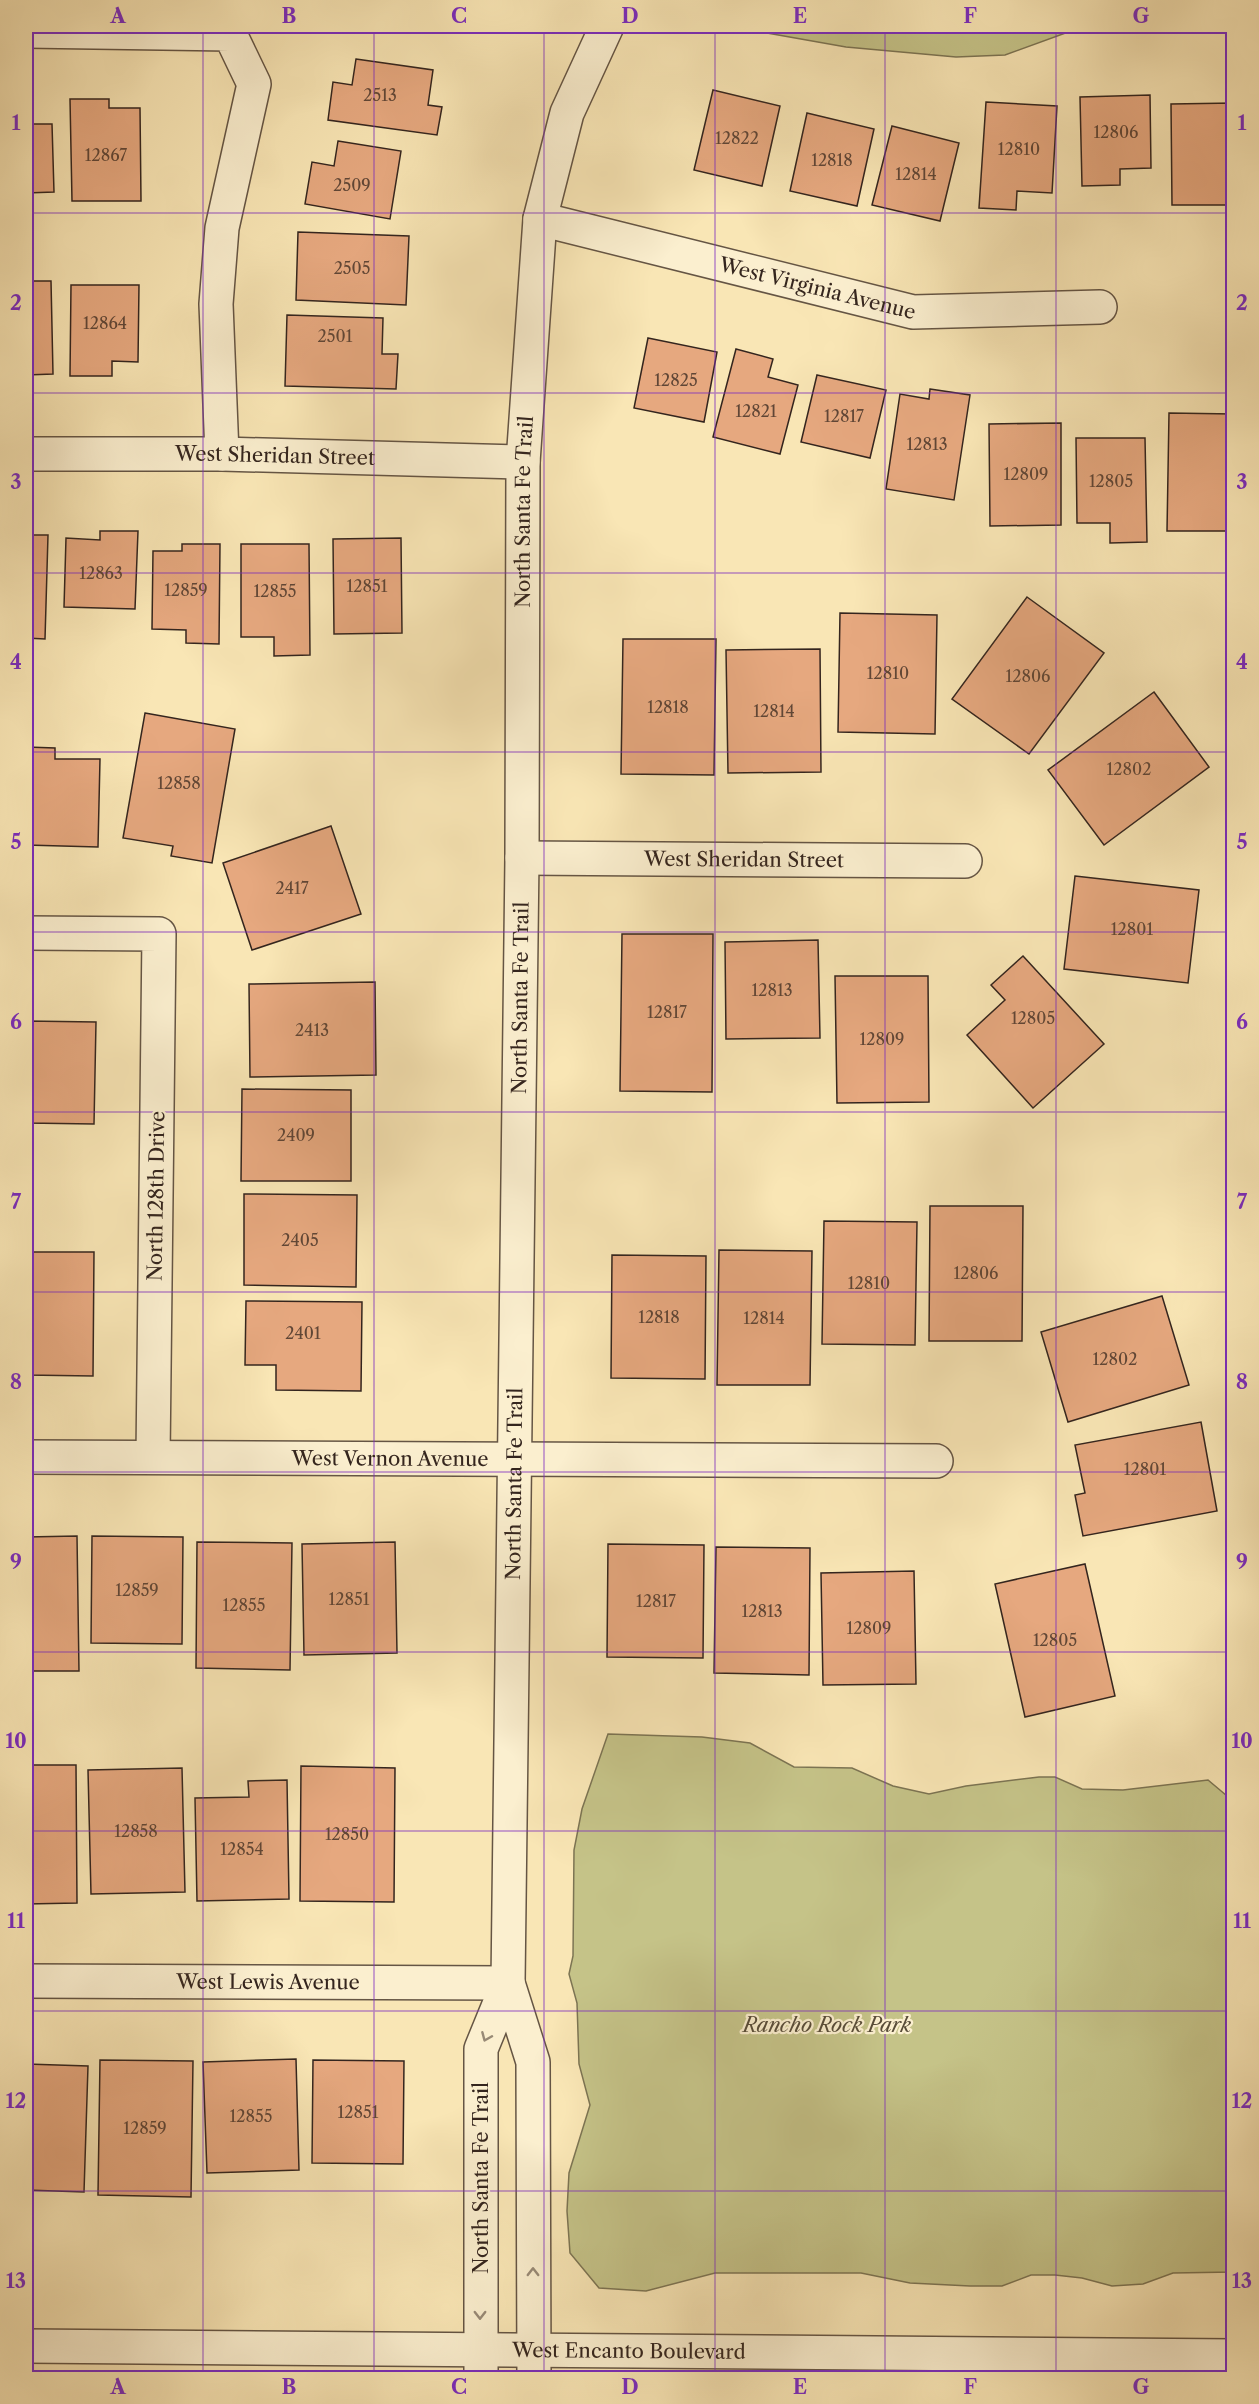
<svg xmlns="http://www.w3.org/2000/svg" width="1259" height="2404" viewBox="0 0 1259 2404" font-family="'Libre Caslon Text',serif">
	<rect width="100%" height="100%" fill="#f9e6b5"/>
	<filter id="stains"><feTurbulence type="fractalNoise" baseFrequency=".00333" numOctaves="4"/><feColorMatrix values="0 0 0 0 .2 0 0 0 0 .09 0 0 0 0 .02 0 0 0 .5 -.17"/></filter>
	<radialGradient id="worn" r=".72"><stop offset=".6" stop-color="#630" stop-opacity="0"/><stop offset="1" stop-color="#630" stop-opacity=".3"/></radialGradient>
	<g fill="#c5c388" stroke="#7c7453" stroke-width="1.5">
		<polygon points="741,26 1145,26 1082,27 1005,55 956,57 846,47 767,33"/>
		<polygon points="608,1734 702,1737 750,1743 794,1767 852,1768 893,1786 929,1794 966,1786 1039,1777 1055,1777 1082,1789 1123,1790 1208,1780 1233,1801 1233,2272 1173,2273 1143,2284 1112,2286 1082,2278 1055,2275 1031,2275 1002,2286 970,2286 910,2283 861,2273 715,2273 646,2291 599,2288 570,2253 567,2211 569,2173 590,2105 579,2064 577,2003 569,1974 573,1956 574,1850 582,1809"/>
	</g>
	<g fill="#e6a87f" stroke="#34251e" stroke-width="1.5">
		<polygon points="340,26 357,26 346,33"/>
		<polygon points="356,59 433,70 428,105 442,107 437,135 328,120 333,82 352,85"/>
		<polygon points="713,90 780,106 762,186 694,170"/>
		<polygon points="1150,95 1151,168 1120,169 1120,185 1082,186 1080,97"/>
		<polygon points="70,99 109,99 109,108 140,108 141,201 72,201"/>
		<polygon points="986,102 1057,106 1052,193 1017,191 1016,210 979,208"/>
		<polygon points="1234,103 1234,205 1172,205 1171,104"/>
		<polygon points="807,113 874,129 857,206 790,191"/>
		<polygon points="26,124 52,124 54,192 26,193"/>
		<polygon points="892,126 959,143 940,221 872,205"/>
		<polygon points="338,141 401,151 390,219 305,204 312,162 334,166"/>
		<polygon points="298,232 409,236 406,305 296,300"/>
		<polygon points="26,281 51,281 53,374 26,375"/>
		<polygon points="71,285 139,285 138,362 112,361 112,376 70,376"/>
		<polygon points="287,315 383,318 382,354 398,354 396,389 285,386"/>
		<polygon points="648,338 717,352 704,422 634,408"/>
		<polygon points="736,349 773,359 768,377 798,385 780,454 713,437"/>
		<polygon points="817,375 886,390 870,458 801,442"/>
		<polygon points="930,389 970,395 954,500 886,489 900,394 929,399"/>
		<polygon points="1169,413 1233,414 1232,531 1167,531"/>
		<polygon points="1061,423 1061,525 990,526 989,424"/>
		<polygon points="1076,438 1145,438 1147,542 1110,543 1110,523 1077,523"/>
		<polygon points="100,531 138,531 135,609 64,607 66,538 100,540"/>
		<polygon points="26,535 48,535 45,639 26,638"/>
		<polygon points="401,538 402,633 334,634 333,539"/>
		<polygon points="182,544 220,544 219,644 186,643 186,630 152,629 153,551 182,551"/>
		<polygon points="241,544 309,544 310,655 274,656 274,637 241,637"/>
		<polygon points="1027,597 1104,653 1029,754 952,699"/>
		<polygon points="840,613 937,615 935,734 838,732"/>
		<polygon points="623,639 716,639 714,775 621,774"/>
		<polygon points="820,649 821,772 728,773 726,650"/>
		<polygon points="1154,692 1209,767 1104,845 1048,770"/>
		<polygon points="145,713 235,729 212,863 171,856 173,846 123,838"/>
		<polygon points="26,747 55,748 55,759 100,759 98,847 26,845"/>
		<polygon points="331,826 361,914 252,950 223,863"/>
		<polygon points="1075,876 1199,890 1188,983 1064,969"/>
		<polygon points="622,934 713,934 712,1092 620,1091"/>
		<polygon points="818,940 820,1038 726,1039 725,942"/>
		<polygon points="1023,956 1104,1044 1033,1108 967,1035 1005,1000 991,985"/>
		<polygon points="835,976 928,976 929,1102 837,1103"/>
		<polygon points="375,982 376,1075 250,1077 249,984"/>
		<polygon points="26,1021 96,1022 94,1124 26,1123"/>
		<polygon points="242,1089 351,1090 351,1181 241,1181"/>
		<polygon points="244,1194 357,1195 356,1287 244,1285"/>
		<polygon points="930,1206 1023,1206 1022,1341 929,1341"/>
		<polygon points="824,1221 917,1222 915,1345 822,1344"/>
		<polygon points="719,1250 812,1251 810,1385 717,1385"/>
		<polygon points="26,1252 94,1252 93,1376 26,1375"/>
		<polygon points="612,1255 706,1256 705,1379 611,1378"/>
		<polygon points="1162,1296 1189,1385 1068,1422 1041,1332"/>
		<polygon points="246,1301 362,1302 361,1391 276,1390 276,1365 245,1365"/>
		<polygon points="1201,1422 1217,1511 1083,1536 1075,1495 1085,1493 1075,1445"/>
		<polygon points="77,1536 79,1671 26,1671 26,1537"/>
		<polygon points="92,1536 183,1537 182,1644 91,1643"/>
		<polygon points="197,1542 292,1543 290,1670 196,1668"/>
		<polygon points="395,1542 397,1653 304,1655 302,1544"/>
		<polygon points="608,1544 704,1545 703,1658 607,1657"/>
		<polygon points="716,1547 810,1548 809,1675 714,1673"/>
		<polygon points="1085,1564 1115,1696 1025,1717 995,1584"/>
		<polygon points="914,1571 916,1684 823,1685 821,1573"/>
		<polygon points="26,1765 76,1765 77,1903 26,1904"/>
		<polygon points="301,1766 395,1768 394,1902 300,1901"/>
		<polygon points="182,1768 185,1892 91,1894 88,1770"/>
		<polygon points="287,1780 289,1899 197,1901 195,1798 249,1797 248,1781"/>
		<polygon points="296,2059 299,2170 207,2173 203,2062"/>
		<polygon points="100,2060 193,2061 191,2197 98,2195"/>
		<polygon points="313,2060 404,2061 403,2164 312,2163"/>
		<polygon points="26,2064 88,2066 84,2192 26,2190"/>
	</g>
	<g fill="none" stroke-linecap="round" stroke-linejoin="round">
		<defs>
			<g id="minor">
				<polyline points="26,31 230,34 254,84 222,228 216,304 222,454"/>
				<path id="s1" d="M 540,219 L 913,312 L 1100,307"/>
				<path id="s2" d="M 26,454 L 222,454 L 523,462"/>
				<path id="s3" d="M 522,858 L 965,861"/>
				<polyline points="26,933 159,934 153,1457"/>
				<path id="s4" d="M 26,1457 L 936,1461"/>
				<path id="s5" d="M 26,1981 L 508,1983"/>
				<path id="s6" d="M 26,2346 L 1234,2356"/>
				<polyline points="481,2378 481,2049 508,1983"/>
				<path id="s7" d="M 534,2378 L 533,2062 L 508,1983 L 522,858 L 523,462 L 540,219 L 567,113 L 607,26"/>
			</g>
		</defs>
		<use href="#minor" stroke="#655544" stroke-width="36"/>
		<use href="#minor" stroke="#fbefcf" stroke-width="33"/>
	</g>
	<defs><path id="oneway-chevron" d="M-2-3.5L2.5 0L-2 3.5" fill="none" stroke-width="1.6" stroke-linecap="round" stroke-linejoin="round" transform="scale(1.5)"/></defs>
	<g stroke="#988a76">
		<use href="#oneway-chevron" transform="translate(486 2037) rotate(113)"/>
		<use href="#oneway-chevron" transform="translate(533 2272) rotate(-90)"/>
		<use href="#oneway-chevron" transform="translate(480 2315) rotate(90)"/>
	</g>
	<path fill="none" stroke="#7b2cbf" stroke-width="1.5" stroke-opacity="0.55" d="M 203,26 L 203,2378M 374,26 L 374,2378M 544,26 L 544,2378M 715,26 L 715,2378M 885,26 L 885,2378M 1056,26 L 1056,2378M 26,213 L 1234,213M 26,393 L 1234,393M 26,573 L 1234,573M 26,752 L 1234,752M 26,932 L 1234,932M 26,1112 L 1234,1112M 26,1292 L 1234,1292M 26,1472 L 1234,1472M 26,1652 L 1234,1652M 26,1831 L 1234,1831M 26,2011 L 1234,2011M 26,2191 L 1234,2191"/>
	<g text-anchor="middle" dominant-baseline="central" stroke-width="4.5" stroke-linejoin="round" paint-order="stroke">
		<g font-size="16" fill="#604636">
			<text x="380" y="95">2513</text>
			<text x="1116" y="132">12806</text>
			<text x="737" y="138">12822</text>
			<text x="1019" y="149">12810</text>
			<text x="106" y="155">12867</text>
			<text x="832" y="160">12818</text>
			<text x="916" y="174">12814</text>
			<text x="352" y="185">2509</text>
			<text x="352" y="268">2505</text>
			<text x="105" y="323">12864</text>
			<text x="335" y="336">2501</text>
			<text x="676" y="380">12825</text>
			<text x="756" y="411">12821</text>
			<text x="844" y="416">12817</text>
			<text x="927" y="444">12813</text>
			<text x="1026" y="474">12809</text>
			<text x="1111" y="481">12805</text>
			<text x="101" y="573">12863</text>
			<text x="367" y="586">12851</text>
			<text x="186" y="590">12859</text>
			<text x="275" y="591">12855</text>
			<text x="888" y="673">12810</text>
			<text x="1028" y="676">12806</text>
			<text x="668" y="707">12818</text>
			<text x="774" y="711">12814</text>
			<text x="1129" y="769">12802</text>
			<text x="179" y="783">12858</text>
			<text x="292" y="888">2417</text>
			<text x="1132" y="929">12801</text>
			<text x="772" y="990">12813</text>
			<text x="667" y="1012">12817</text>
			<text x="1033" y="1018">12805</text>
			<text x="312" y="1030">2413</text>
			<text x="882" y="1039">12809</text>
			<text x="296" y="1135">2409</text>
			<text x="300" y="1240">2405</text>
			<text x="976" y="1273">12806</text>
			<text x="869" y="1283">12810</text>
			<text x="659" y="1317">12818</text>
			<text x="764" y="1318">12814</text>
			<text x="303" y="1333">2401</text>
			<text x="1115" y="1359">12802</text>
			<text x="1145" y="1469">12801</text>
			<text x="137" y="1590">12859</text>
			<text x="349" y="1599">12851</text>
			<text x="656" y="1601">12817</text>
			<text x="244" y="1605">12855</text>
			<text x="762" y="1611">12813</text>
			<text x="869" y="1628">12809</text>
			<text x="1055" y="1640">12805</text>
			<text x="136" y="1831">12858</text>
			<text x="347" y="1834">12850</text>
			<text x="242" y="1849">12854</text>
			<text x="358" y="2112">12851</text>
			<text x="251" y="2116">12855</text>
			<text x="145" y="2128">12859</text>
		</g>
		<g font-size="20" fill="#34251e" stroke="#fbefcf">
			<text stroke="none"><textPath href="#s1" startOffset="286">West Virginia Avenue</textPath></text>
			<text stroke="none"><textPath href="#s2" startOffset="249">West Sheridan Street</textPath></text>
			<text stroke="none"><textPath href="#s7" startOffset="1870">North Santa Fe Trail</textPath></text>
			<text stroke="none"><textPath href="#s3" startOffset="222">West Sheridan Street</textPath></text>
			<text stroke="none"><textPath href="#s7" startOffset="1384">North Santa Fe Trail</textPath></text>
			<text transform="translate(156 1196) rotate(-89)">North 128th Drive</text>
			<text stroke="none"><textPath href="#s4" startOffset="364">West Vernon Avenue</textPath></text>
			<text stroke="none"><textPath href="#s7" startOffset="898">North Santa Fe Trail</textPath></text>
			<text stroke="none"><textPath href="#s5" startOffset="242">West Lewis Avenue</textPath></text>
			<text transform="translate(481 2178) rotate(-90)">North Santa Fe Trail</text>
			<text stroke="none"><textPath href="#s6" startOffset="603">West Encanto Boulevard</textPath></text>
		</g>
		<g font-size="20" font-style="italic" fill="#584c38" stroke="#fbefcf">
			<text x="827" y="2025">Rancho Rock Park</text>
		</g>
	</g>
	<rect width="1259" height="2404" fill="none" stroke="#f9e6b5" stroke-width="66"/>
	<rect x="33" y="33" width="1193" height="2338" fill="none" stroke="#7b2cbf" stroke-width="2"/>
	<g font-size="20" text-anchor="middle" font-weight="bold" fill="#7b2cbf">
		<text x="118" y="23">A</text>
		<text x="289" y="23">B</text>
		<text x="459" y="23">C</text>
		<text x="630" y="23">D</text>
		<text x="800" y="23">E</text>
		<text x="970" y="23">F</text>
		<text x="1141" y="23">G</text>
		<text x="16" y="130">1</text>
		<text x="1242" y="130">1</text>
		<text x="16" y="310">2</text>
		<text x="1242" y="310">2</text>
		<text x="16" y="489">3</text>
		<text x="1242" y="489">3</text>
		<text x="16" y="669">4</text>
		<text x="1242" y="669">4</text>
		<text x="16" y="849">5</text>
		<text x="1242" y="849">5</text>
		<text x="16" y="1029">6</text>
		<text x="1242" y="1029">6</text>
		<text x="16" y="1209">7</text>
		<text x="1242" y="1209">7</text>
		<text x="16" y="1389">8</text>
		<text x="1242" y="1389">8</text>
		<text x="16" y="1569">9</text>
		<text x="1242" y="1569">9</text>
		<text x="16" y="1748">10</text>
		<text x="1242" y="1748">10</text>
		<text x="16" y="1928">11</text>
		<text x="1242" y="1928">11</text>
		<text x="16" y="2108">12</text>
		<text x="1242" y="2108">12</text>
		<text x="16" y="2288">13</text>
		<text x="1242" y="2288">13</text>
		<text x="118" y="2394">A</text>
		<text x="289" y="2394">B</text>
		<text x="459" y="2394">C</text>
		<text x="630" y="2394">D</text>
		<text x="800" y="2394">E</text>
		<text x="970" y="2394">F</text>
		<text x="1141" y="2394">G</text>
	</g>
	<rect width="100%" height="100%" filter="url(#stains)"/>
	<rect width="100%" height="100%" fill="url(#worn)"/>
</svg>
